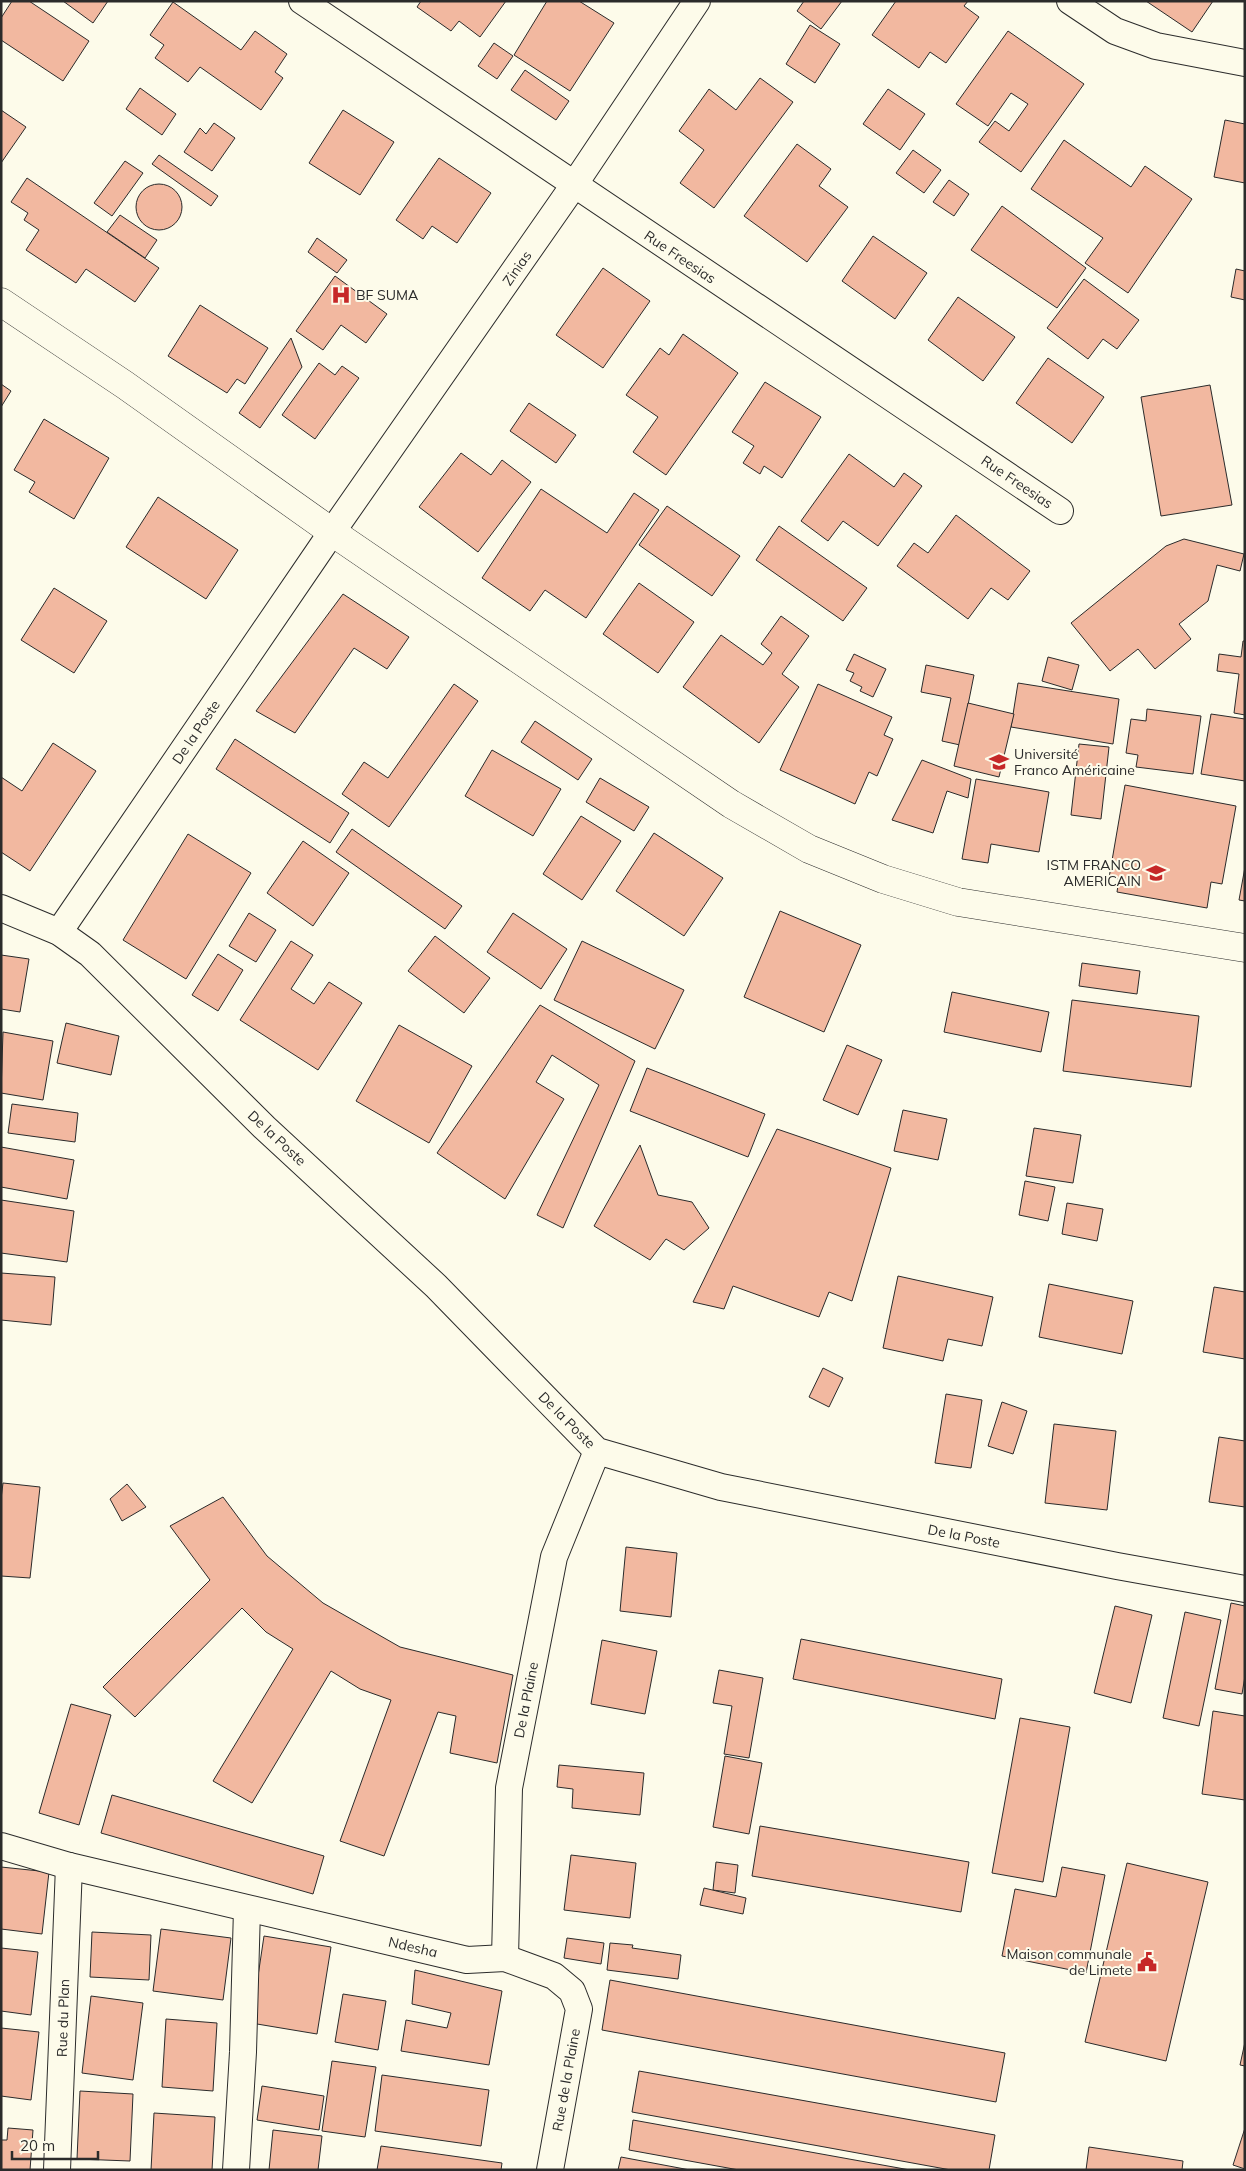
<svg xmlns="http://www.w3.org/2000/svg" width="1246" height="2171" viewBox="0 0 1246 2171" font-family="Mulish,sans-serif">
	<rect width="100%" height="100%" fill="#fdfbea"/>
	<g fill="#f2b8a0" stroke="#2b2b2b">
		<polygon points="12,1 29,1 89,41 63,81 1,40 1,18"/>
		<polygon points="63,1 108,1 93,23"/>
		<polygon points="421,1 506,1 480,37 459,21 451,31 417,7"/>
		<polygon points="547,1 579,1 614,23 570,91 514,55"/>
		<polygon points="804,1 842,1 821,29 797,11"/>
		<polygon points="896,1 968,1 964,6 979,17 946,63 930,52 919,68 872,35"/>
		<polygon points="1146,1 1213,1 1192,32"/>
		<polygon points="173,2 241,50 255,31 287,54 275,72 283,78 261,110 200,67 188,82 155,58 164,45 150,35"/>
		<polygon points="810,25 840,44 815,83 786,64"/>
		<polygon points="1008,31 1084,84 1021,172 979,142 995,121 1009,131 1028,104 1011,93 988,126 956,104"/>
		<polygon points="494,43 513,56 497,79 478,66"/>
		<polygon points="525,70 569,101 556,120 511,90"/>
		<polygon points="760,78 793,102 714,208 680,183 704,150 679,131 709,89 736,110"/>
		<polygon points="140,88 176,114 162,135 126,109"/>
		<polygon points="888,89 925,114 900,150 863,124"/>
		<polygon points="1,110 26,127 1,163"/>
		<polygon points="343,110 394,142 360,195 309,163"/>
		<polygon points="1225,120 1245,124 1245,183 1214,177"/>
		<polygon points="214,123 235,138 212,171 184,152 200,128 206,134"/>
		<polygon points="1064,140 1131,187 1145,166 1192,199 1128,293 1085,263 1103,238 1031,189"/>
		<polygon points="797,144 831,169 819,186 848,207 807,262 744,216"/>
		<polygon points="913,150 941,170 924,193 896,173"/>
		<polygon points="159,155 218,196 211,206 152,164"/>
		<polygon points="439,158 491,193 457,243 432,226 423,239 396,220"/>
		<polygon points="125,161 143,173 112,216 94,203"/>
		<polygon points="27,178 159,268 135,302 86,269 76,283 26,250 39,230 24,220 28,213 11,202"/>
		<polygon points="949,180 969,194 954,216 933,202"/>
		<circle cx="159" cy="207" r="23"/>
		<polygon points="1002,206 1086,268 1057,308 971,250"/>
		<polygon points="120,215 157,240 145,258 107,232"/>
		<polygon points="873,236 927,273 895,319 842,281"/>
		<polygon points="317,238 347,260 337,273 308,252"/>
		<polygon points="603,268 650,301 603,368 556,335"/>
		<polygon points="1236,269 1245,271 1245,300 1231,297"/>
		<polygon points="335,276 387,314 366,343 341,325 323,350 296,331"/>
		<polygon points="1084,279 1139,320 1117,349 1103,339 1088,359 1047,328"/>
		<polygon points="958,297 1015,337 983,381 928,340"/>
		<polygon points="200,305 268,348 245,384 237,379 227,393 168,356"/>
		<polygon points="683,334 738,373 666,475 633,452 658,417 626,395 660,348 669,355"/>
		<polygon points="291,338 302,367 260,428 239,413"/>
		<polygon points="1048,358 1104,397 1072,443 1016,403"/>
		<polygon points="319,363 335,375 342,366 359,378 315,439 282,415"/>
		<polygon points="765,382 821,417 782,478 764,466 760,474 743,463 754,446 732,432"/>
		<polygon points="1,384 11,391 1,407"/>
		<polygon points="1210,385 1232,505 1161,516 1141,397"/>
		<polygon points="529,403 576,435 556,463 510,431"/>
		<polygon points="44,419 109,458 74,519 29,492 35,482 14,470"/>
		<polygon points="461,453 491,475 502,460 531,482 478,552 419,507"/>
		<polygon points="849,454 894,487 904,473 922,486 878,546 843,521 828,541 801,521"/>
		<polygon points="541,489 607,533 634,493 659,510 586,618 545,590 530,611 482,578"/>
		<polygon points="158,497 238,550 206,599 126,547"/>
		<polygon points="667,506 740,556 712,596 639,545"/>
		<polygon points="956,515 1030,571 1008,600 991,588 968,619 897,566 914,543 928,553"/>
		<polygon points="779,526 867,588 843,621 756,560"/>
		<polygon points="1184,539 1244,554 1240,571 1217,565 1208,601 1179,624 1191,639 1155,669 1138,649 1110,671 1071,623 1166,546"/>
		<polygon points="639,583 694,622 658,673 603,634"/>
		<polygon points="54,588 107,621 74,673 21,640"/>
		<polygon points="343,594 409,637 387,669 354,648 295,733 256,711"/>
		<polygon points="781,616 809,636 782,674 799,687 759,743 683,687 721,635 763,665 772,653 761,644"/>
		<polygon points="1243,641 1245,641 1245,715 1234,713 1239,674 1217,671 1219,654 1241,657"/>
		<polygon points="854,654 886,669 873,697 860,691 862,687 850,681 854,673 846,670"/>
		<polygon points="1048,657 1079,665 1072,690 1042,681"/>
		<polygon points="926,665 974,675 960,745 942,741 951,698 921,692"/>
		<polygon points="1018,683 1119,699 1113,744 1011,727"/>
		<polygon points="454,684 478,701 389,827 342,794 364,762 388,778"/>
		<polygon points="818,684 892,717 884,735 893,739 877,776 869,772 855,804 780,770"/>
		<polygon points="968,703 1014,714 999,777 954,766"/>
		<polygon points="1147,709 1201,716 1193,774 1136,767 1138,755 1126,753 1131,719 1146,721"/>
		<polygon points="1211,714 1245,719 1245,781 1201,774"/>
		<polygon points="535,721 592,759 578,780 521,742"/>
		<polygon points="235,739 349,813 330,843 216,769"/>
		<polygon points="53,743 96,771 30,871 1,852 1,777 22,791"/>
		<polygon points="1079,744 1109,747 1101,819 1071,815"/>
		<polygon points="492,750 561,789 533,836 465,796"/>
		<polygon points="922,760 971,779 968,798 947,791 933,833 892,820"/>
		<polygon points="600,778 649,807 634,831 586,802"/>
		<polygon points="976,779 1049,792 1039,852 991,844 988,863 962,859"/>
		<polygon points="1125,785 1236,806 1222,884 1211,882 1207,908 1117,892 1119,879 1109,878"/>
		<polygon points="581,816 621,841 582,900 543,874"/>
		<polygon points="352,829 462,906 445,929 336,852"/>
		<polygon points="654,833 723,878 684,936 616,891"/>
		<polygon points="188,834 251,873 186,979 123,940"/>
		<polygon points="303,841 349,873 313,926 267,893"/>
		<polygon points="1245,867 1245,901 1239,900"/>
		<polygon points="780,911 861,945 824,1032 744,997"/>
		<polygon points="249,913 276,930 256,962 229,946"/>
		<polygon points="513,913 567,949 541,989 487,952"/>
		<polygon points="435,936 490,978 464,1013 408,971"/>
		<polygon points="291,941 313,955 291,989 314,1004 329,982 362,1003 318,1070 240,1020"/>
		<polygon points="582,941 684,990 655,1049 554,1000"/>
		<polygon points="218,954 243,970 218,1011 192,995"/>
		<polygon points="1,955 29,959 20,1012 1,1009"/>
		<polygon points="1082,963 1140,971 1137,994 1079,986"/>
		<polygon points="952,992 1049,1012 1041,1052 944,1032"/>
		<polygon points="1072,1000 1199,1016 1191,1087 1063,1071"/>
		<polygon points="540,1005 635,1061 563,1228 537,1215 599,1085 552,1055 536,1082 564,1099 505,1199 437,1153"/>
		<polygon points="66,1023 119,1036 111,1075 57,1063"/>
		<polygon points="399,1025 472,1066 429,1143 356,1101"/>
		<polygon points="3,1032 53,1041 43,1100 1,1093"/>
		<polygon points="847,1045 882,1060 858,1115 823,1100"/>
		<polygon points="647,1068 765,1114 748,1157 630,1111"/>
		<polygon points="12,1104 78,1113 75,1142 8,1133"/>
		<polygon points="903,1110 947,1119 938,1160 894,1151"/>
		<polygon points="1034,1128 1081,1135 1073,1183 1026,1176"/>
		<polygon points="777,1129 891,1168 852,1301 829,1292 819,1317 733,1286 724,1309 693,1302"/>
		<polygon points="640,1145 658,1195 692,1202 709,1228 684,1250 666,1239 650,1260 594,1226"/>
		<polygon points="1,1147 74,1160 67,1199 1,1187"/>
		<polygon points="1025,1181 1055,1187 1048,1221 1019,1215"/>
		<polygon points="1,1200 74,1211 67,1262 1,1253"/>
		<polygon points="1067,1203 1103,1209 1097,1241 1062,1234"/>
		<polygon points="1,1273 55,1277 51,1325 1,1320"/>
		<polygon points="898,1276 993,1297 982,1346 948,1339 943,1361 883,1348"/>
		<polygon points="1049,1284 1133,1301 1122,1354 1039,1337"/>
		<polygon points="1214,1287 1245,1292 1245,1359 1203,1352"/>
		<polygon points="823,1368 843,1378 829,1407 809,1397"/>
		<polygon points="946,1394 982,1400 971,1468 935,1463"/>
		<polygon points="1002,1402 1027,1411 1013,1454 988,1446"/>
		<polygon points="1054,1424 1116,1431 1107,1510 1045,1503"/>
		<polygon points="1219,1437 1245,1441 1245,1507 1209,1502"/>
		<polygon points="3,1483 40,1487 30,1578 1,1576 1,1499"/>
		<polygon points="127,1484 146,1507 122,1521 110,1499"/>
		<polygon points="223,1497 267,1556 323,1603 400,1647 513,1675 497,1763 450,1753 456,1716 438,1712 384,1856 340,1841 391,1700 360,1689 331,1671 252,1803 213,1781 293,1649 266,1632 242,1608 135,1717 103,1687 210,1580 170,1526"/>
		<polygon points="626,1547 677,1553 671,1617 620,1611"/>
		<polygon points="1231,1603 1245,1606 1245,1676 1242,1694 1215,1689"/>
		<polygon points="1115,1606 1152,1615 1131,1703 1094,1693"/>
		<polygon points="1185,1612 1221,1620 1199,1726 1163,1718"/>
		<polygon points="801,1639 1002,1679 995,1719 793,1679"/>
		<polygon points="602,1640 657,1651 645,1714 591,1704"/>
		<polygon points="719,1670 763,1678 749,1758 724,1754 732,1706 713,1703"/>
		<polygon points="71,1704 111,1715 79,1825 39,1813"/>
		<polygon points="1213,1711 1245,1716 1245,1800 1202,1794"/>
		<polygon points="1020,1718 1070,1727 1043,1882 992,1873"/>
		<polygon points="725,1756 762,1763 749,1834 713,1827"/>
		<polygon points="559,1765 644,1773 640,1815 572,1808 573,1789 557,1787"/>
		<polygon points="112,1795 324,1856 313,1894 101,1833"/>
		<polygon points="760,1826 969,1862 961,1912 752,1876"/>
		<polygon points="571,1855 636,1863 630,1918 564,1910"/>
		<polygon points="716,1862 738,1865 735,1893 713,1890"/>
		<polygon points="1127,1863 1208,1882 1166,2061 1085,2042"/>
		<polygon points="1,1867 49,1872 42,1934 1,1929"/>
		<polygon points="1062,1867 1105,1875 1086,1973 1002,1956 1015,1889 1056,1897"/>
		<polygon points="704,1888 746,1898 743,1914 700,1905"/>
		<polygon points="161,1929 231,1938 223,2000 153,1991"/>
		<polygon points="92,1932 151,1935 149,1980 90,1977"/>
		<polygon points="264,1936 331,1947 317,2034 251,2023"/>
		<polygon points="567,1938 604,1943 601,1964 564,1958"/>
		<polygon points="610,1943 633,1945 632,1948 681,1955 678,1979 607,1970"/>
		<polygon points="1,1948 38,1952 31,2015 1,2011"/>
		<polygon points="415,1970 502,1991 489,2065 401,2051 406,2020 447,2028 451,2013 412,2004"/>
		<polygon points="610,1980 1005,2053 996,2102 602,2030"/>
		<polygon points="343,1994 386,2001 378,2050 335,2042"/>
		<polygon points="91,1996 143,2003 133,2080 82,2073"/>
		<polygon points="166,2019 217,2023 213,2091 162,2087"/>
		<polygon points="1,2028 39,2032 31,2100 1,2096"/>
		<polygon points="1245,2042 1245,2066 1240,2065"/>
		<polygon points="332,2061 376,2067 365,2137 322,2131"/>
		<polygon points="639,2071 995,2135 989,2170 951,2170 632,2112"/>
		<polygon points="382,2075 489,2090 481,2146 375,2131"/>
		<polygon points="262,2086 324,2096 319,2130 257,2120"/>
		<polygon points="80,2091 133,2094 130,2161 77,2159"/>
		<polygon points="154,2113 215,2117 212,2170 151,2170"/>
		<polygon points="633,2120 910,2170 739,2170 629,2150"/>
		<polygon points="8,2128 33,2130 30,2170 1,2170 1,2140 7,2140"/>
		<polygon points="1245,2128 1245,2169 1233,2165"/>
		<polygon points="273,2130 322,2136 318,2170 269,2170"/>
		<polygon points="381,2146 502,2163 501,2170 377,2170"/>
		<polygon points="1089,2147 1183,2161 1182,2170 1086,2170"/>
		<polygon points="621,2157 690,2170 618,2170"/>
	</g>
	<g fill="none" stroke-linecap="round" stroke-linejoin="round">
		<defs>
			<g id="minor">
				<polyline points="302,1 1060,511"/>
				<polyline points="1070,1 1115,31 1156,46 1245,63"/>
				<polyline points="1,908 59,932 90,954 264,1127 436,1286 597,1451 721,1487 1117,1566 1245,1589"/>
				<polyline points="59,932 332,532 574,185 697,1"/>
				<polyline points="1,1846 69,1866 467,1960 505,1958 554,1976 572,1991 579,2009 550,2170"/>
				<polyline points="505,1958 509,1788 554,1557 597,1451"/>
				<polyline points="57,2170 69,1866"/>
				<polyline points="236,2170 243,2052 247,1909"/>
			</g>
			<polyline id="tertiary" points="1,302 125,385 332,532 731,804 809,849 883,879 958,902 1245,948"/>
		</defs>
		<use href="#minor" stroke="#2b2b2b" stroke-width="28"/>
		<use href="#tertiary" stroke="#2b2b2b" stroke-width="29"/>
		<use href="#minor" stroke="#fdfbea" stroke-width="26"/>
		<use href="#tertiary" stroke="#fdfbea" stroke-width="28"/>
	</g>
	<defs>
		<symbol id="hospital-bare" viewBox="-9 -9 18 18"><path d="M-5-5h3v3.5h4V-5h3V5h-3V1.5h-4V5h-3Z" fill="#c62828" stroke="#fdfbea" stroke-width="2.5" paint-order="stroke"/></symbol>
		<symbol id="university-bare" viewBox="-9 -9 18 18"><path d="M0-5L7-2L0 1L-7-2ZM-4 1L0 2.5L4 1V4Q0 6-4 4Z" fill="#c62828" stroke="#fdfbea" stroke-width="2.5" paint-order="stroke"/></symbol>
		<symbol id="civic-bare" viewBox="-9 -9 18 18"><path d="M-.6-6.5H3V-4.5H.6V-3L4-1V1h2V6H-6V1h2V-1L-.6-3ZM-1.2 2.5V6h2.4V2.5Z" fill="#c62828" stroke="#fdfbea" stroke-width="2.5" paint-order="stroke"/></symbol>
	</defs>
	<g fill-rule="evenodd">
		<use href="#hospital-bare" x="327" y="281" width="28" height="28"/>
		<use href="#university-bare" x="985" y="748" width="28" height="28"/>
		<use href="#university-bare" x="1142" y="859" width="28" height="28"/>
		<use href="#civic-bare" x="1133" y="1948" width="28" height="28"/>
	</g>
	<g text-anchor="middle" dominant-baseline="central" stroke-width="4" stroke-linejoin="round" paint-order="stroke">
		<g font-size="14" fill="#2b2b2b" stroke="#fdfbea">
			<text transform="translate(680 257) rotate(34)">Rue Freesias</text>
			<text transform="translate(517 268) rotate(-55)">Zinias</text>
			<text transform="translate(1017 482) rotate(34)">Rue Freesias</text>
			<text transform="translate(196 732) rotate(-56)">De la Poste</text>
			<text transform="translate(277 1138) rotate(43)">De la Poste</text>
			<text transform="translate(567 1420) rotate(45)">De la Poste</text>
			<text transform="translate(964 1536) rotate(11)">De la Poste</text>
			<text transform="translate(526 1700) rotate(-79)">De la Plaine</text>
			<text transform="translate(413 1947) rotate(13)">Ndesha</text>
			<text transform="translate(63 2018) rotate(-88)">Rue du Plan</text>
			<text transform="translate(566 2080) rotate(-80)">Rue de la Plaine</text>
		</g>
		<g font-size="14" fill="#2b2b2b" stroke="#fdfbea" text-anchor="start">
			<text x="356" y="295">BF SUMA</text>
			<text x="1014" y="754">Université<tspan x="1014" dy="16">Franco Américaine</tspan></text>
			<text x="1141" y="865" text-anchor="end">ISTM FRANCO<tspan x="1141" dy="16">AMERICAIN</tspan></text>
			<text x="1132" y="1954" text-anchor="end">Maison communale<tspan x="1132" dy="16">de Limete</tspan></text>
		</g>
	</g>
	<rect width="1246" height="2171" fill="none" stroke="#2b2b2b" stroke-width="5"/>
	<path d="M12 2151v8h86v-8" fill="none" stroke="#2b2b2b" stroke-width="2.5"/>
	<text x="20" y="2151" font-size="15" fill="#2b2b2b" stroke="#fdfbea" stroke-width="4" paint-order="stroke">20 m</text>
</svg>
